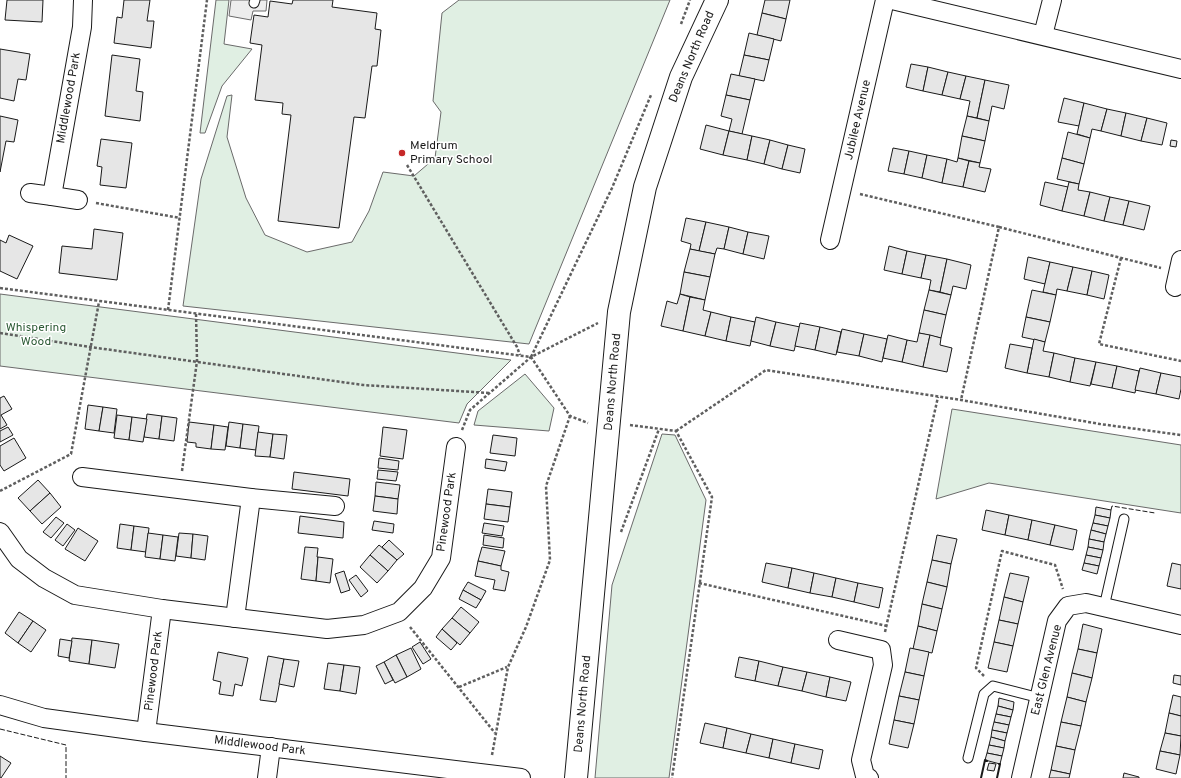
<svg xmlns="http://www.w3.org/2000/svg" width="1181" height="778" viewBox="0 0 1181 778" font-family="Overpass,sans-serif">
	<rect width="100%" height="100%" fill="#fff"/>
	<g fill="#e0efe3" stroke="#6a6a6a">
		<polygon points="216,0 229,0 224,44 252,49 222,86 205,133 200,133"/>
		<polygon points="459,0 670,0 529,344 183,306 201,179 227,96 232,95 227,137 246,198 265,235 307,252 352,242 369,211 383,172 414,176 435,158 441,112 433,101 442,13"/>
		<polygon points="0,294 511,360 467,404 459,423 0,366"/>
		<polygon points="525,374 554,408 549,431 474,425 478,411"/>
		<polygon points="952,409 1181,445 1181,513 989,483 936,499"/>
		<polygon points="662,434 675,435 706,500 669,778 595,778 612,585"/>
	</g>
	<polygon fill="#ededed" stroke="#6a6a6a" points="231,0 267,0 266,11 253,11 251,20 229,16"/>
	<g fill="#e6e6e6" stroke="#1a1a1a">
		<polygon points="7,0 43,0 42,22 5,20"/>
		<polygon points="124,0 150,0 147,21 154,21 151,48 114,43 117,17 122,18"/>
		<polygon points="293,0 333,0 332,7 377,13 375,29 381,30 377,66 372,66 365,118 354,117 339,228 278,221 291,115 282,114 283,103 255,100 262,45 250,43 254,15 268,17 270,1 292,4"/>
		<polygon points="765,0 790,0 786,19 762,13"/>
		<polygon points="762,13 786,19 781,41 757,35"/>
		<polygon points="749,33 774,39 769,60 744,55"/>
		<polygon points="0,49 30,54 26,80 18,79 14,101 0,98"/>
		<polygon points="112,55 140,59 136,91 143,92 140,121 105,116"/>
		<polygon points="744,55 769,60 764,81 739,76"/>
		<polygon points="911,64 928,67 923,91 906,87"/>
		<polygon points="928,67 948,72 942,95 923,91"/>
		<polygon points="948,72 966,76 960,99 942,95"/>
		<polygon points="731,74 755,79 750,100 726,95"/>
		<polygon points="966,76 985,80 977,118 967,116 970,101 960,99"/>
		<polygon points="985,80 1009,85 1004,109 992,106 989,121 977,118"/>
		<polygon points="726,95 750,100 742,134 729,131 732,119 721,116"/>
		<polygon points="1064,98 1084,103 1079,126 1058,122"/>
		<polygon points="1084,103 1107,109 1101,131 1092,129 1090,138 1077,134"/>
		<polygon points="1107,109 1126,113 1121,136 1101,131"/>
		<polygon points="1126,113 1147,118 1141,141 1121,136"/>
		<polygon points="0,116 18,120 14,142 6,141 0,172"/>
		<polygon points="967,116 989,121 985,141 962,136"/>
		<polygon points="1147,118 1167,123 1162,145 1141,141"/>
		<polygon points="706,125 729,131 723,155 700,149"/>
		<polygon points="729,131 752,136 747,160 723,155"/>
		<polygon points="1068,132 1090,138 1084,164 1062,158"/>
		<polygon points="752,136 770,140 764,164 747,160"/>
		<polygon points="962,136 985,141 980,163 958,158"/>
		<polygon points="101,139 132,143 126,188 100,185 102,167 97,166"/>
		<polygon points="770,140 788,145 782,169 764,164"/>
		<polygon points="1171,140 1177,141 1176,147 1170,146"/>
		<polygon points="788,145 805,149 800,173 782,169"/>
		<polygon points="893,148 909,151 904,174 888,171"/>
		<polygon points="909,151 927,155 922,178 904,174"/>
		<polygon points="927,155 947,159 942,183 922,178"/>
		<polygon points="958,158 969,161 963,187 942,183 947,159 957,162"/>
		<polygon points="1062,158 1084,164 1079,184 1057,179"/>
		<polygon points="969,161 980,163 979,167 991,169 985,192 963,187"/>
		<polygon points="1045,182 1068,187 1062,211 1040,205"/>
		<polygon points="1069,182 1079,184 1078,190 1090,192 1084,216 1062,211"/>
		<polygon points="1090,192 1110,197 1104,221 1084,216"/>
		<polygon points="1110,197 1129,201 1123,225 1104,221"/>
		<polygon points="1129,201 1150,206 1144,230 1123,225"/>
		<polygon points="686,218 706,222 699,251 690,249 691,244 681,241"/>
		<polygon points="706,222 729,227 724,249 717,248 715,254 699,251"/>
		<polygon points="729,227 748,232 743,254 724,249"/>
		<polygon points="94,229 123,233 117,280 59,273 62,246 92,249"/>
		<polygon points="748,232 769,236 764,259 743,254"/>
		<polygon points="9,235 33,246 17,279 0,271 0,240 6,243"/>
		<polygon points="889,246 907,251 902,274 884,270"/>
		<polygon points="690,249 715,254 710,277 684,272"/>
		<polygon points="907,251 926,255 921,278 902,274"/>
		<polygon points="926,255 947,259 940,292 929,290 931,280 921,278"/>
		<polygon points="1028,257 1050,262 1045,284 1024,279"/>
		<polygon points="947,259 971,265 966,289 953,286 951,295 940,292"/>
		<polygon points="1050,262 1073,267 1067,291 1057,289 1056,295 1043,292"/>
		<polygon points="1073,267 1092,271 1087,295 1067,291"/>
		<polygon points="1092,271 1109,275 1104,299 1087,295"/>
		<polygon points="684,272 710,277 705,300 680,294"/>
		<polygon points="929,290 951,295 946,315 924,310"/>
		<polygon points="1032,290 1056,295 1050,322 1026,317"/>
		<polygon points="680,294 690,297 683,331 661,326 667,301 677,304"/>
		<polygon points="690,297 705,300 703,310 711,312 705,336 683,331"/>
		<polygon points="924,310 946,315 941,338 919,333"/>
		<polygon points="711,312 731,317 726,341 705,336"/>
		<polygon points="731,317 755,322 750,346 726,341"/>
		<polygon points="756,317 776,322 770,346 751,341"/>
		<polygon points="1026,317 1050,322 1045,342 1022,337"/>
		<polygon points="776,322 800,327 794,351 770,346"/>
		<polygon points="800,323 820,327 815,350 795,346"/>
		<polygon points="820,327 841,332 836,355 815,350"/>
		<polygon points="842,329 864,334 859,356 837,352"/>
		<polygon points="919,333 930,335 923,367 902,362 907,340 917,342"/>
		<polygon points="864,334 887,339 882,362 859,356"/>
		<polygon points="888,335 907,340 902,362 883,358"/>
		<polygon points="930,335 941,338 940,345 952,348 947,372 923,367"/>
		<polygon points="1034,339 1045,342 1043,351 1054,353 1049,377 1027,373"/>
		<polygon points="1010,344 1032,348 1027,373 1005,368"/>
		<polygon points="1054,353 1075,358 1070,382 1049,377"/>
		<polygon points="1075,358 1096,362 1090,386 1070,382"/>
		<polygon points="1096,362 1117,366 1112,388 1091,384"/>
		<polygon points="1117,366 1139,371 1135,393 1112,388"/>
		<polygon points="1140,368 1161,373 1156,394 1135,390"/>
		<polygon points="1161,373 1181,377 1181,389 1179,399 1156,394"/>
		<polygon points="4,396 12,409 1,415 7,425 0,429 0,398"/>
		<polygon points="88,405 103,407 99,431 85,429"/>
		<polygon points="103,407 117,409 114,433 99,431"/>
		<polygon points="147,414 162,416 159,439 144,437"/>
		<polygon points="117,415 132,417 129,440 114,438"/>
		<polygon points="162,416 177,418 174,441 159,439"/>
		<polygon points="132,417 147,419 143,442 129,440"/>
		<polygon points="189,422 214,425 211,449 196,447 196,443 187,442"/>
		<polygon points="229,422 243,424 240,448 226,446"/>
		<polygon points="243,424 259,426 256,450 240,448"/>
		<polygon points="214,425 228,427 225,450 211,449"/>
		<polygon points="8,427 13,435 0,442 0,431"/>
		<polygon points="383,427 407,430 403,459 380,456"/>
		<polygon points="258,432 273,434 270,457 255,456"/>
		<polygon points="273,434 287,435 284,459 270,457"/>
		<polygon points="493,435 517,438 515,456 490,453"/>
		<polygon points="14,438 26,458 4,471 0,465 0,446"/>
		<polygon points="379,458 399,461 398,470 378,468"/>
		<polygon points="486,459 507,462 505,471 485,468"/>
		<polygon points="378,470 398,472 396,481 377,479"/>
		<polygon points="294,472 350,479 348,496 292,489"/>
		<polygon points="38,480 50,493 30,511 18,498"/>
		<polygon points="376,482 400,485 398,499 375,496"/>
		<polygon points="488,489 512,492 510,507 486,504"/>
		<polygon points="50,493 61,507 42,524 30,511"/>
		<polygon points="375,496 398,499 397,514 373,511"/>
		<polygon points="486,504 510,507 508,522 484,519"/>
		<polygon points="1096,507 1111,510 1110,518 1095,515"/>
		<polygon points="986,510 1009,515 1005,535 982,530"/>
		<polygon points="1009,515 1032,520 1028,540 1005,535"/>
		<polygon points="1095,515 1110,518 1108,526 1093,523"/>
		<polygon points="300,516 344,522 343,538 298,533"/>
		<polygon points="56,517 64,523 51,538 43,532"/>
		<polygon points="1032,520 1055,525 1050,545 1028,540"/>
		<polygon points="374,521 394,524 393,533 372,530"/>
		<polygon points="484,523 504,526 502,536 482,533"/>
		<polygon points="1093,523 1108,526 1106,534 1091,530"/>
		<polygon points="67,524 75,530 63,546 55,540"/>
		<polygon points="120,524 134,526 131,550 117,548"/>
		<polygon points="1055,525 1077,530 1073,550 1050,545"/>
		<polygon points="134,526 149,528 146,552 131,550"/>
		<polygon points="78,528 98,541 85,561 65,549"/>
		<polygon points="1091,530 1106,534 1104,542 1089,539"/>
		<polygon points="148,533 163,535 160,559 145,557"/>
		<polygon points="179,533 193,534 191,558 176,556"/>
		<polygon points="193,534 208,536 205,560 191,558"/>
		<polygon points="163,535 178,537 175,561 160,559"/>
		<polygon points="484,535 504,538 503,548 483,545"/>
		<polygon points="937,535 957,539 951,564 932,560"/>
		<polygon points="1089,539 1104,542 1103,550 1088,547"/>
		<polygon points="389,540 404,554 397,560 382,547"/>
		<polygon points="379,545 397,560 388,571 370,555"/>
		<polygon points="305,547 318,548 317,557 318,557 316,581 301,579"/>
		<polygon points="482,547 505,551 501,566 478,561"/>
		<polygon points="1088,547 1103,550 1101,558 1086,555"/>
		<polygon points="370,555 388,571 377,583 360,567"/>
		<polygon points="1086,555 1101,558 1099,566 1084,563"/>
		<polygon points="318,557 333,559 330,583 316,581"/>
		<polygon points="932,560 951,564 947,587 927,582"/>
		<polygon points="478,561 501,566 501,570 509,572 505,591 493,589 495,580 475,576"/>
		<polygon points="766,563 792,568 788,588 762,582"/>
		<polygon points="1084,563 1099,566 1097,574 1082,570"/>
		<polygon points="1172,563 1181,565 1181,589 1167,586"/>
		<polygon points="792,568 814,573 810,593 788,588"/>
		<polygon points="344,571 350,590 341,593 335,574"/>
		<polygon points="814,573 836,578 832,597 810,593"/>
		<polygon points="1010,573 1029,577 1023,602 1004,597"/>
		<polygon points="356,575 368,591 361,597 349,580"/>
		<polygon points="836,578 858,583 854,602 832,597"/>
		<polygon points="468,582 486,591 481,600 463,590"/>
		<polygon points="927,582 947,587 942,609 922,604"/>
		<polygon points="858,583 883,588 879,608 854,602"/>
		<polygon points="463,590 481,600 476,608 459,599"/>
		<polygon points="1004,597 1023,602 1018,624 999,620"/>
		<polygon points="922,604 942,609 937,631 918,626"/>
		<polygon points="461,607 479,622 470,633 452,618"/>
		<polygon points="19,612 33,621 18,643 5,633"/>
		<polygon points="452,618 470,633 460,645 442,629"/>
		<polygon points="999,620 1018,624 1013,646 994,642"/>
		<polygon points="33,621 46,630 31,652 18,643"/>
		<polygon points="1083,624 1102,629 1097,653 1078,649"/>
		<polygon points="918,626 937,631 932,653 913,649"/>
		<polygon points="442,629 457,643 451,650 436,637"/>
		<polygon points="72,638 92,640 89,664 69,661"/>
		<polygon points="60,639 72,641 69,658 58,656"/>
		<polygon points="92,640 119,644 115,668 89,664"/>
		<polygon points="420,642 431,659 423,664 412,647"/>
		<polygon points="994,642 1013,646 1007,672 988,668"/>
		<polygon points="411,648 421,669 407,677 396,655"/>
		<polygon points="910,648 929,652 924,676 905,672"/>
		<polygon points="1078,649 1097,653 1092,678 1072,673"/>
		<polygon points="218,652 248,658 242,686 235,684 233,696 219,694 221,682 213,680"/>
		<polygon points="396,655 407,677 395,683 384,662"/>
		<polygon points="268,656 284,659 276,702 260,700"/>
		<polygon points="739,657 759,661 755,681 735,677"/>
		<polygon points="284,659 299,661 294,687 279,684"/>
		<polygon points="759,661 783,667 778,686 755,681"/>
		<polygon points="384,662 393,680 385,684 376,666"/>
		<polygon points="328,663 344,665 340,691 324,689"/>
		<polygon points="344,665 360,667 356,694 340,691"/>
		<polygon points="783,667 807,672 802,691 778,686"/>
		<polygon points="807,672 830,677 826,697 802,691"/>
		<polygon points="905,672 924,676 919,700 899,696"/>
		<polygon points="1072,673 1092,678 1086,702 1067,697"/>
		<polygon points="1174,675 1181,676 1181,685 1173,683"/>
		<polygon points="830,677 851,682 846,701 826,697"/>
		<polygon points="1173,695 1181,697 1181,716 1169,713"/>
		<polygon points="899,696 919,700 914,724 894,720"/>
		<polygon points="1067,697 1086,702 1081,726 1061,722"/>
		<polygon points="999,698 1014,702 1013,710 998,706"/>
		<polygon points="998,706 1013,710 1011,717 996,714"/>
		<polygon points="1169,713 1181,716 1181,736 1165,733"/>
		<polygon points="996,714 1011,717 1009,725 994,722"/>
		<polygon points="894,720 914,724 908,748 889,744"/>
		<polygon points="994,722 1009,725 1007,733 992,730"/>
		<polygon points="1061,722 1081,726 1075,750 1056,746"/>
		<polygon points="705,723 727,728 723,748 700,743"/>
		<polygon points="727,728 751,734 746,753 723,748"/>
		<polygon points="992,730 1007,733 1005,741 991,737"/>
		<polygon points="1165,733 1181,736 1180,755 1160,751"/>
		<polygon points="751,734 773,739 769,758 746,753"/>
		<polygon points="991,737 1005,741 1004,748 989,745"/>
		<polygon points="773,739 795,744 791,763 769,758"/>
		<polygon points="795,744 823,750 819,769 791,763"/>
		<polygon points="989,745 1004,748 1002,756 987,753"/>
		<polygon points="1056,746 1075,750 1070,774 1051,770"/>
		<polygon points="1160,751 1180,755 1176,774 1156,769"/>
		<polygon points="987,753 1002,756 1000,764 985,760"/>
		<polygon points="0,756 11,763 1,778 0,778"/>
		<polygon points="989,763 996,764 994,771 987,770"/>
		<polygon points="1051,770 1070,774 1069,778 1049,778"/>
		<polygon points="1124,773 1139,777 1139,778 1123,778"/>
	</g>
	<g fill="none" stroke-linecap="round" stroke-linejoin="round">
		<defs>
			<g id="lane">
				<polyline points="254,3 255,0"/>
				<polyline points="1104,607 1124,519"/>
				<polyline points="968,758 984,694 993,686 1040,698"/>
			</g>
			<g id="street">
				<polyline points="892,0 1181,69"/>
				<polyline points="1043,35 1052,0"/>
				<polyline points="30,193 52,196 82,27 83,0"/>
				<polyline points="52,196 78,200"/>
				<polyline points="830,240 885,0"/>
				<polyline points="1175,287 1181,260"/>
				<polyline points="82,477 251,498 335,506"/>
				<polyline points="0,532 19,559 44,578 75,595 162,609 327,629 364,625 399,612 423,588 441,558 456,447"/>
				<polyline points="235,618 251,498"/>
				<polyline points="838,640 881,650 883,665 861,760 865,776 869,778"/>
				<polyline points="0,705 44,718 146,732 521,778"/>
				<polyline points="146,732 162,609"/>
				<polyline points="267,778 271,747"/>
				<polyline points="1021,778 1057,621 1068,606 1086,603 1181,625"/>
			</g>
			<polyline id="secondary" points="576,778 619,312 645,187 681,77 717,0"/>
		</defs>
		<use href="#lane" stroke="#1a1a1a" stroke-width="11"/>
		<use href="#street" stroke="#1a1a1a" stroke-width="20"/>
		<use href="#secondary" stroke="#1a1a1a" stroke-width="24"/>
		<g stroke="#5f5f5f" stroke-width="2.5" stroke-dasharray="3 2" stroke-linecap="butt">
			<polyline points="681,24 690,0"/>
			<polyline points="407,165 517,347 520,355"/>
			<polyline points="860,194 999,227 961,400"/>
			<polyline points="96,203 180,218"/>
			<polyline points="999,227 1161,268"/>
			<polyline points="1121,258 1099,344 1181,361"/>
			<polyline points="0,288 531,357 570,416 588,423"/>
			<polyline points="168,310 207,0"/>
			<polyline points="0,333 90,347 363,385 489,393"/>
			<polyline points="531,357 612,188 651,95"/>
			<polyline points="630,425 676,431 712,497 672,778"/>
			<polyline points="462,430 470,410 531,357 598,323"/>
			<polyline points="676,431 766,370 961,400 1100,424 1181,435"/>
			<polyline points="182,471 197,361 196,313"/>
			<polyline points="0,491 71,454 99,302"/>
			<polyline points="621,532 659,429"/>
			<polyline points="699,583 887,626"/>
			<polyline points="410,627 495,733"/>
			<polyline points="885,632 938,397"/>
			<polyline points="984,676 976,668 1002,551 1055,565 1063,589"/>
			<polyline points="459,687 507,667"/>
			<polyline points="492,755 508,667 526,627 550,560 546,486 570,416"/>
		</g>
		<use href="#lane" stroke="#fff" stroke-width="9"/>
		<use href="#street" stroke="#fff" stroke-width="18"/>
		<use href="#secondary" stroke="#fff" stroke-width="22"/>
		<g stroke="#1a1a1a" stroke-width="1" stroke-dasharray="5 2" stroke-linecap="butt">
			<polyline points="1111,510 1112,506 1155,513"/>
			<polyline points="0,729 66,745 66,778"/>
		</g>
		<g stroke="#1a1a1a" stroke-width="2">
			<polyline points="981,778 985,760 987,761"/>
			<polyline points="997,778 1000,764 999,764"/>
		</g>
	</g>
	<circle fill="#c62828" stroke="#fff" stroke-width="1.5" cx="402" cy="153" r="4"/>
	<g text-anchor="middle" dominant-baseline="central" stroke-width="3" stroke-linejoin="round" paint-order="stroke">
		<g font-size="12" fill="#1a1a1a" stroke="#fff">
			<text transform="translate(692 57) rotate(-67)">Deans North Road</text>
			<text transform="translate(69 98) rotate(-80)">Middlewood Park</text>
			<text transform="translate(858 120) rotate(-77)">Jubilee Avenue</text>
			<text transform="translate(613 382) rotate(-85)">Deans North Road</text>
			<text transform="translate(447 512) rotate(-82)">Pinewood Park</text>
			<text transform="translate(1047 670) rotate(-76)">East Glen Avenue</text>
			<text transform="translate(154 671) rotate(-83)">Pinewood Park</text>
			<text transform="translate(583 704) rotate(-85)">Deans North Road</text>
			<text transform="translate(260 746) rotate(7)">Middlewood Park</text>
		</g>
		<g font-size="12" fill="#1a1a1a" stroke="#fff" text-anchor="start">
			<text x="410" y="146">Meldrum<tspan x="410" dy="14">Primary School</tspan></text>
		</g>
		<g font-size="12" fill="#2b5a34" stroke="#fff">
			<text x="36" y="328">Whispering<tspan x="36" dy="14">Wood</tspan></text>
		</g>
	</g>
</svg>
